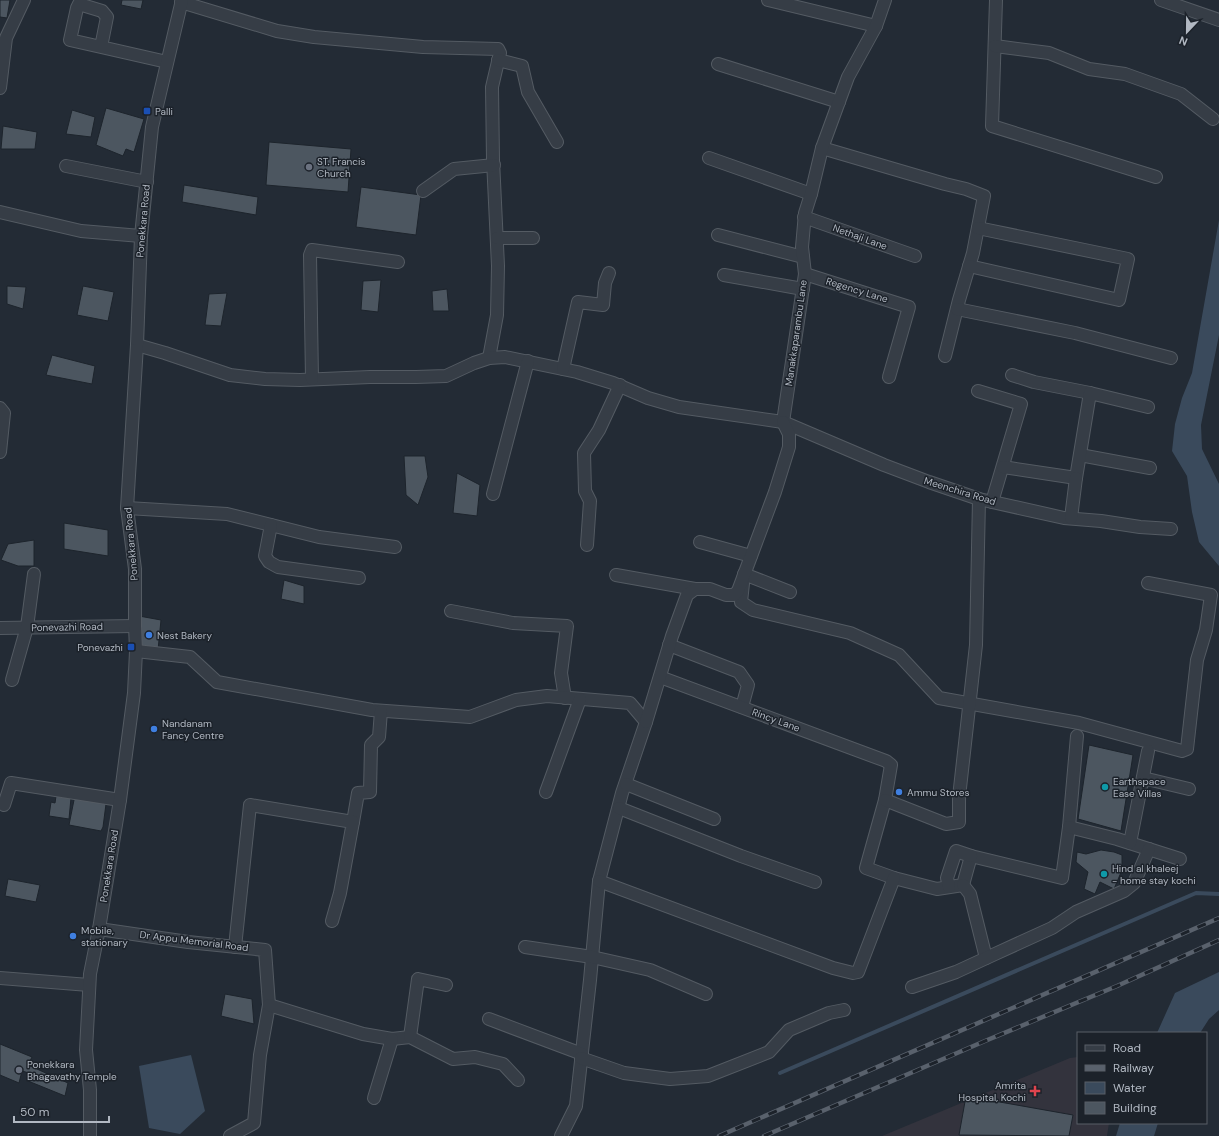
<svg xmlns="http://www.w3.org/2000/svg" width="1219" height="1136" viewBox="0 0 1219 1136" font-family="'DM Sans',sans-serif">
	<rect width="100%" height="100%" fill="#232b35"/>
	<polygon fill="#33333d" points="1078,1057 1078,1123 1109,1123 1107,1136 882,1136 1070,1058"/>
	<g fill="#3a4a5c">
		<polygon points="1219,220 1219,335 1201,425 1202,449 1219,484 1219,566 1199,542 1192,512 1187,476 1172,451 1175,424 1182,398 1192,373"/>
		<polygon points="1219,972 1219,1010 1209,1019 1200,1033 1157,1033 1175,993"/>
		<polygon points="191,1055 205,1111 180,1134 149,1128 139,1066"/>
		<polygon points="1120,1123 1158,1123 1154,1136 1116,1136"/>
	</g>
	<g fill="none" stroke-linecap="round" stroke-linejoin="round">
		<polyline stroke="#3a4a5c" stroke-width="4" points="780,1073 1196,893 1219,894"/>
	</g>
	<g fill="#4c5660" stroke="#1d242c">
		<polygon points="0,0 10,0 7,18 0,17"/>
		<polygon points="122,0 143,0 141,9 121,5"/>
		<polygon points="106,108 144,119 134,152 126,149 123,156 96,145"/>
		<polygon points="72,110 95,117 91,137 66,134"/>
		<polygon points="3,126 37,132 35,149 1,149"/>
		<polygon points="269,142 351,149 348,192 266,185"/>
		<polygon points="184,185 258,197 256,215 182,202"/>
		<polygon points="361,187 421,195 416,235 356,227"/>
		<polygon points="381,280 378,312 361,310 363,281"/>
		<polygon points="7,286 26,287 23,309 7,304"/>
		<polygon points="83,286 114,292 108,321 77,315"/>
		<polygon points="447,289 449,311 433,311 432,291"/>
		<polygon points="227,293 221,326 205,325 209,294"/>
		<polygon points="52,355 95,366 92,384 46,375"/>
		<polygon points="404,456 425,456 428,477 418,505 406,495"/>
		<polygon points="457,473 480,485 477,516 453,513"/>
		<polygon points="64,523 108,530 108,556 64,549"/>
		<polygon points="34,540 34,566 18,566 1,560 8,544"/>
		<polygon points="284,580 304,586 304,604 281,599"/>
		<polygon points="139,616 161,620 158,650 138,649"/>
		<polygon points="1089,745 1133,755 1121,831 1078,819"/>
		<polygon points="75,795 101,800 106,804 103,827 101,831 69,825"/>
		<polygon points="56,796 71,798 69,819 49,816 51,802 55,803"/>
		<polygon points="1101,850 1114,852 1122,855 1122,870 1114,889 1100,882 1095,894 1084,889 1088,872 1076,862 1077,852 1086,854"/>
		<polygon points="8,879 40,885 36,902 5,896"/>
		<polygon points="225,994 252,999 254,1024 221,1016"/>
		<polygon points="0,1044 32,1057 28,1065 68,1083 65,1096 28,1081 29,1073 22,1071 19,1083 0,1075"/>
		<polygon points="966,1096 1073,1115 1069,1136 959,1135"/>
	</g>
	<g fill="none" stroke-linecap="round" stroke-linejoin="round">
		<defs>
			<g id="minor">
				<polyline points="768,0 876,26"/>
				<polyline points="996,0 992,126 1156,177"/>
				<polyline points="1161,0 1219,20"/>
				<polyline points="181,2 277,31 314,37 423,47 498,49 500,53 492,87 493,160 498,266 497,315 489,358"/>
				<polyline points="995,46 1049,53 1089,69 1125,74 1181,94 1213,119"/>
				<polyline points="101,47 70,40 77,8 79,4 102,11 107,17 101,47 167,62"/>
				<polyline points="498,60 522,66 528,92 557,142"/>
				<polyline points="718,64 839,102"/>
				<polyline points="0,88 6,38 24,0"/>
				<polyline points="822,148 945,184 966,189 984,196 973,253 959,300 945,356"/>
				<polyline points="709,158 811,194"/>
				<polyline points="66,166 147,182"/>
				<polyline points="423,191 454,169 494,165"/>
				<polyline points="0,212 81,231 141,236"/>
				<polyline points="804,217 915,256"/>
				<polyline points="718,235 803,257"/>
				<polyline points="497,238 533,238"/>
				<polyline points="969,266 1119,300 1128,259 978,228"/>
				<polyline points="805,274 909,307 889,377"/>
				<polyline points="724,275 803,289"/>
				<polyline points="957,309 1075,333 1171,358"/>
				<polyline points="137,345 165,353 230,375 265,379 300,380 370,377 416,377 446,376 474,363 489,358 505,357 577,372 613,383 648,398 679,407 783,422 805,274 802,247 805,213 811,194 822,148 848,77 876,26 885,0"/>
				<polyline points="563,369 578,302 603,305 605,283 609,273"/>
				<polyline points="1012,375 1034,382 1090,393"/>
				<polyline points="312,379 310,255 312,250 398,262"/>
				<polyline points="978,391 1021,404 992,502"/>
				<polyline points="0,408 4,413 0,452"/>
				<polyline points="783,422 884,465 929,482 979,499 1064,518 1101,521 1140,527 1171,529"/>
				<polyline points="1080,455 1150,468"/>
				<polyline points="1003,467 1076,478 1090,393 1148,407"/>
				<polyline points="493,494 528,361"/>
				<polyline points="127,508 227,514 319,537 395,547"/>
				<polyline points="1071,518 1076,478"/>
				<polyline points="271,525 265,556 269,562 278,567 359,578"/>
				<polyline points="700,542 751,556"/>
				<polyline points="587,545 590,501 585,491 584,453 599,430 620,385"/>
				<polyline points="616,575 695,589"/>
				<polyline points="790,592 744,574 741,602 753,610 850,633 899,655 939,698 1079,723 1182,751 1187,749 1197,660 1206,630 1211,595 1148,583"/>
				<polyline points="451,611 513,623 567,626 561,673 565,698"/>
				<polyline points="0,628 135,626"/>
				<polyline points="669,645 739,672 748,685 742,707"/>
				<polyline points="136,651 190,657 217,682 372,710 470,717 516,700 547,696 630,703 646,722 622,793 599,881 590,980 576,1106 561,1136"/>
				<polyline points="660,677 886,761 891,765 885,800 866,868 894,878 937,889 963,885 971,856 1062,878 1069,827 1077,736"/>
				<polyline points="12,680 27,627 34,574"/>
				<polyline points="646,722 672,636 687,595 695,589 710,589 726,595 734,595 738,591 775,492 789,447 789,434 783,422"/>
				<polyline points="1143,778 1189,789"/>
				<polyline points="626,784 714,819"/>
				<polyline points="546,792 580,699"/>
				<polyline points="885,800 946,824 959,822 959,797 976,645 979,499"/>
				<polyline points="4,805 11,783 120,800"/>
				<polyline points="619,808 741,856 815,882"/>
				<polyline points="353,822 358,793 370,792 371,745 379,737 381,711"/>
				<polyline points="1069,827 1117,839 1180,859"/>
				<polyline points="1130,843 1148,751"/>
				<polyline points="599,881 833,968 853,973 858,972 894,878"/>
				<polyline points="963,885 970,894 986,958"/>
				<polyline points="949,887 947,878 956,851 971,856"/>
				<polyline points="99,929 188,942 265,950 269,1005 260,1055 254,1123 230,1136"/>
				<polyline points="235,947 250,805 353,822 340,893 332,921"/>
				<polyline points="525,947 592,957 650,970 706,994"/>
				<polyline points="0,978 89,985"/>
				<polyline points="912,987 956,972 995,954 1052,928 1076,912 1124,891 1134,883 1149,849"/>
				<polyline points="269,1005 363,1034 392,1039 410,1037 453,1059 475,1057 503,1064 518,1080"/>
				<polyline points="489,1019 582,1054"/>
				<polyline points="410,1037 418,979 446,985"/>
				<polyline points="581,1058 624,1073 670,1079 708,1076 769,1052 789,1030 829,1013 844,1010"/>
				<polyline points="374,1098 392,1039"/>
				<polyline points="90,1136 90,1090 86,1050 90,974 99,929 120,800 134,693 136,651 135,626 135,569 127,508 137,345 141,236 152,127 182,0"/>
			</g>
		</defs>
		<use href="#minor" stroke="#545b63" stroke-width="14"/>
		<use href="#minor" stroke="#363d46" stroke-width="12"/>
		<defs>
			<g id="rail">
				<polyline points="719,1136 1219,918"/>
				<polyline points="764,1136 985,1041 1117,986 1219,940"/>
			</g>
		</defs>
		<use href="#rail" stroke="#59616c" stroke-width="4.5"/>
		<use href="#rail" stroke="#1c222a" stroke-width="3" stroke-dasharray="9" stroke-linecap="butt"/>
	</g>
	<g fill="#1a4fb4" stroke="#1c222a" stroke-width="1.5">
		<rect x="143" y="107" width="8" height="8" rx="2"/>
		<rect x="127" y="643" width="8" height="8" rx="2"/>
	</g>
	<g fill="#6b7280" stroke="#1c222a" stroke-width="1.5">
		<circle cx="309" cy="167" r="4"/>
		<circle cx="19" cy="1070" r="4"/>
	</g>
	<g fill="#3f7fe0" stroke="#1c222a" stroke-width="1.5">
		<circle cx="149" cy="635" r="4"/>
		<circle cx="154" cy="729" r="4"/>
		<circle cx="899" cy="792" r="4"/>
		<circle cx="73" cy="936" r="4"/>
	</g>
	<g fill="#0f9aa8" stroke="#1c222a" stroke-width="1.5">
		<circle cx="1105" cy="787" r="4"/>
		<circle cx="1104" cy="874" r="4"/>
	</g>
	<path fill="#e0444e" stroke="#1c222a" stroke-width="1.5" d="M1033 1085h4v4h4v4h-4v4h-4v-4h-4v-4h4z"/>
	<g text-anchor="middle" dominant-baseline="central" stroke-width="3" stroke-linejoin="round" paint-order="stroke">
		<g font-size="10" fill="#b1b8c2" stroke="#1c222a" text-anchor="start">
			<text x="155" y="111">Palli</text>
			<text x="317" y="161">ST. Francis<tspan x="317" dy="12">Church</tspan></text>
			<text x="157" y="635">Nest Bakery</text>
			<text x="123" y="647" text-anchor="end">Ponevazhi</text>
			<text x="162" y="723">Nandanam<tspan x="162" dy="12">Fancy Centre</tspan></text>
			<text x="1113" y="781">Earthspace<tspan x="1113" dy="12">Ease Villas</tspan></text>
			<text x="907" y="792">Ammu Stores</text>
			<text x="1112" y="868">Hind al khaleej<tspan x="1112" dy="12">- home stay kochi</tspan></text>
			<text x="81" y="930">Mobile,<tspan x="81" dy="12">stationary</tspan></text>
			<text x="27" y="1064">Ponekkara<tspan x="27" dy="12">Bhagavathy Temple</tspan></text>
			<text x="1026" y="1085" text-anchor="end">Amrita<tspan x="1026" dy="12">Hospital, Kochi</tspan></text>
		</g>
		<g font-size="10" fill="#b1b8c2" stroke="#1c222a">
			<text transform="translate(143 221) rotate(-85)">Ponekkara Road</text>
			<text transform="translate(860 237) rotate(20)">Nethaji Lane</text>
			<text transform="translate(857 290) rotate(17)">Regency Lane</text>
			<text transform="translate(796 333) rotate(-82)">Manakkaparambu Lane</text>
			<text transform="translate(960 491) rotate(17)">Meenchira Road</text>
			<text transform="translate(131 544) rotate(-95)">Ponekkara Road</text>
			<text transform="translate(67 627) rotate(-1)">Ponevazhi Road</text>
			<text transform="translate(776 720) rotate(20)">Rincy Lane</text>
			<text transform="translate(109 866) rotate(-81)">Ponekkara Road</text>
			<text transform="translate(194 941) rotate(7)">Dr Appu Memorial Road</text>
		</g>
	</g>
	<rect x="1077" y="1032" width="130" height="92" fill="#1c222a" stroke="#585e67"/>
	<rect x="1085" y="1045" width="20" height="6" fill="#363d46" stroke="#585e67"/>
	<text x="1113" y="1052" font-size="12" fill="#b1b8c2">Road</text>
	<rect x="1085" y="1065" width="20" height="6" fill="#59616c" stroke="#585e67"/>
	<text x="1113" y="1072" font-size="12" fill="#b1b8c2">Railway</text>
	<rect x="1085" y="1082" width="20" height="12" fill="#3a4a5c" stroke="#585e67"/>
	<text x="1113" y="1092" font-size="12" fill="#b1b8c2">Water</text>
	<rect x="1085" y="1102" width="20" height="12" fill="#4c5660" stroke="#585e67"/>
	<text x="1113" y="1112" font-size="12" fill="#b1b8c2">Building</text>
	<g transform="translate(1187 32) rotate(202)" stroke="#1c222a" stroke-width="3" paint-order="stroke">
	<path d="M0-3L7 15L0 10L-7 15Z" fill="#b1b8c2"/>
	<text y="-6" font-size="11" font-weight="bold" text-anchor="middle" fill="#b1b8c2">N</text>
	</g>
	<path d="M14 1116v6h95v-6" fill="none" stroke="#b1b8c2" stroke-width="2"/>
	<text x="20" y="1116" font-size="12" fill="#b1b8c2" stroke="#1c222a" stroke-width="3" paint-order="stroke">50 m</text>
</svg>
